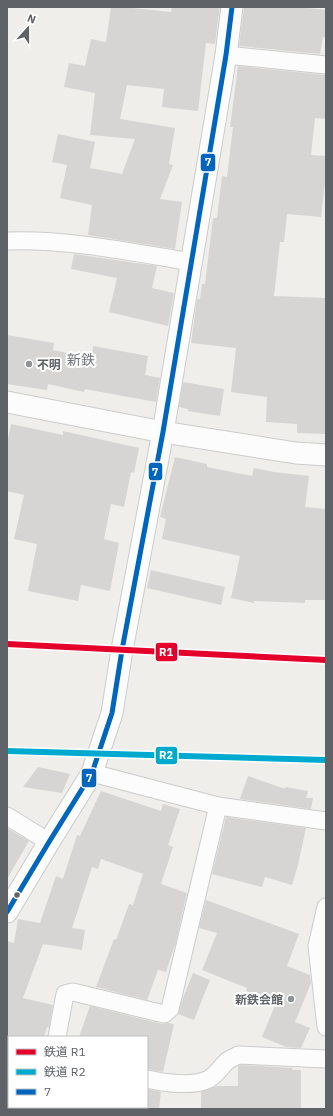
<svg xmlns="http://www.w3.org/2000/svg" width="333" height="1116" viewBox="0 0 333 1116" font-family="'IBM Plex Sans','Noto Sans JP',sans-serif">
	<rect width="100%" height="100%" fill="#efeeea"/>
	<g fill="#d6d5d3">
		<polygon points="111,7 122,7 171,12 172,7 220,7 215,44 206,43 198,111 162,107 164,89 127,85 120,119 175,128 169,164 173,165 160,199 182,202 175,249 88,235 92,205 60,198 67,165 52,162 58,134 95,142 90,168 122,174 135,139 90,135 95,93 64,87 69,63 85,66 91,39 106,42"/>
		<polygon points="244,7 298,7 326,10 326,38 323,37 320,54 239,46"/>
		<polygon points="238,66 326,75 326,119 315,118 311,155 326,156 326,174 321,217 287,214 284,242 280,242 274,296 326,298 326,434 297,433 297,424 266,422 267,397 231,392 236,348 191,343 197,299 200,299 202,284 205,284 213,218 217,218 222,176 227,177 233,127 230,127"/>
		<polygon points="74,254 157,266 152,288 174,293 168,326 109,312 117,278 71,269"/>
		<polygon points="7,335 54,343 53,350 92,358 93,346 148,356 145,375 160,378 156,402 85,389 84,392 48,384 47,390 7,384"/>
		<polygon points="183,382 224,389 220,416 188,411 188,409 179,407"/>
		<polygon points="11,424 63,435 63,431 139,448 134,473 131,472 124,507 111,504 104,539 119,543 110,591 81,585 78,601 28,591 37,544 14,539 24,495 7,491 7,444"/>
		<polygon points="175,457 207,464 207,467 252,476 254,468 274,472 309,476 305,507 326,509 326,600 305,600 305,603 254,601 254,603 231,598 240,556 162,539 166,519 160,517"/>
		<polygon points="151,570 225,587 221,605 147,588"/>
		<polygon points="38,767 70,774 62,793 23,787"/>
		<polygon points="248,776 285,789 286,787 308,791 306,798 313,798 311,809 240,799"/>
		<polygon points="101,791 161,811 163,804 180,809 168,845 173,847 161,884 187,893 176,942 166,972 158,970 147,1000 96,987 114,939 116,940 129,904 133,905 143,874 101,859 98,869 92,867 72,928 85,930 82,950 43,944 23,998 53,1005 49,1028 47,1027 44,1037 7,1037 7,941 14,943 18,919 40,923 56,876 63,879 77,835 80,836"/>
		<polygon points="226,817 306,828 298,865 292,885 265,877 262,887 212,874"/>
		<polygon points="7,828 29,841 7,879"/>
		<polygon points="206,900 299,934 287,966 310,975 311,983 295,1022 310,1028 301,1048 286,1047 262,1037 276,1003 246,991 247,988 202,970 217,933 199,928"/>
		<polygon points="193,973 210,980 194,1020 178,1014 183,998"/>
		<polygon points="90,1006 162,1024 168,1023 174,1024 163,1072 147,1069 147,1037 79,1037"/>
		<polygon points="241,1065 293,1068 292,1070 301,1070 301,1109 201,1109 201,1092 217,1086 238,1086 238,1066"/>
		<polygon points="147,1089 161,1092 159,1109 147,1108"/>
	</g>
	<g fill="none" stroke-linecap="round" stroke-linejoin="round">
		<defs>
			<g id="minor">
				<polyline points="226,55 326,65"/>
				<path d="M 7,241 C 69,239 131,252 192,262"/>
				<polyline points="92,773 218,806 326,821"/>
				<polyline points="7,816 49,842"/>
				<polyline points="326,907 317,946 326,1027"/>
				<polyline points="57,1037 65,994 73,992 164,1014 170,1009 218,806"/>
				<path d="M 147,1079 C 163,1083 194,1087 209,1079 C 217,1074 221,1067 227,1061 C 230,1059 235,1057 238,1055 L 326,1059"/>
				<polyline points="44,1109 44,1107"/>
				<polyline points="102,1109 102,1107"/>
			</g>
			<g id="tertiary">
				<polyline points="7,402 163,432 296,453 326,455"/>
				<polyline points="7,912 49,842 92,773 112,713 122,650 163,432 226,55 232,7"/>
			</g>
		</defs>
		<use href="#minor" stroke="#cbcccc" stroke-width="19"/>
		<use href="#tertiary" stroke="#cbcccc" stroke-width="23"/>
		<use href="#minor" stroke="#fdfcfc" stroke-width="17"/>
		<use href="#tertiary" stroke="#fdfcfc" stroke-width="21"/>
		<defs>
			<polyline id="bus-1" points="7,912 49,842 92,773 112,713 122,650 163,432 226,55 232,7"/>
		</defs>
		<use href="#bus-1" stroke="#fff" stroke-width="8"/>
		<use href="#bus-1" stroke="#0065bd" stroke-width="5"/>
		<defs>
			<polyline id="rail-1" points="7,644 326,660"/>
			<polyline id="rail-2" points="7,751 326,760"/>
		</defs>
		<use href="#rail-1" stroke="#fff" stroke-width="9"/>
		<use href="#rail-2" stroke="#fff" stroke-width="9"/>
		<use href="#rail-1" stroke="#e4002b" stroke-width="6"/>
		<use href="#rail-2" stroke="#00a9ce" stroke-width="6"/>
	</g>
	<g fill="#919496" stroke="#fff" stroke-width="1.5">
		<circle cx="29" cy="364" r="4"/>
		<circle cx="291" cy="999" r="4"/>
	</g>
	<circle fill="#5f6368" stroke="#fff" stroke-width="1.5" cx="17" cy="895" r="3.5"/>
	<g text-anchor="middle" dominant-baseline="central" stroke-width="4" stroke-linejoin="round" paint-order="stroke">
		<g font-size="12" font-weight="bold" fill="#5f6368" stroke="#fff" text-anchor="start">
			<text x="37" y="364">不明</text>
			<text x="283" y="999" text-anchor="end">新鉄会館</text>
		</g>
		<g font-size="14" fill="#70757a" stroke="#fff">
			<text x="81" y="360">新鉄</text>
		</g>
	</g>
	<g stroke="#fff" stroke-width="1.5">
		<rect x="200" y="153" width="16" height="19" rx="4" fill="#0065bd"/>
		<rect x="148" y="462" width="15" height="19" rx="4" fill="#0065bd"/>
		<rect x="155" y="642" width="23" height="20" rx="4" fill="#e4002b"/>
		<rect x="155" y="746" width="23" height="19" rx="4" fill="#00a9ce"/>
		<rect x="81" y="768" width="16" height="20" rx="4" fill="#0065bd"/>
	</g>
	<g font-size="11" text-anchor="middle" font-weight="bold" fill="#fff">
		<text x="208" y="166">7</text>
		<text x="155" y="476">7</text>
		<text x="166" y="656">R1</text>
		<text x="166" y="759">R2</text>
		<text x="89" y="782">7</text>
	</g>
	<rect width="333" height="1116" fill="none" stroke="#5f6368" stroke-width="16"/>
	<rect x="8" y="1036" width="140" height="72" fill="#ffffff" stroke="#bfc1c3"/>
	<rect x="16" y="1049" width="20" height="6" fill="#e4002b" stroke="#bfc1c3"/>
	<text x="44" y="1056" font-size="12" fill="#5f6368">鉄道 R1</text>
	<rect x="16" y="1069" width="20" height="6" fill="#00a9ce" stroke="#bfc1c3"/>
	<text x="44" y="1076" font-size="12" fill="#5f6368">鉄道 R2</text>
	<rect x="16" y="1089" width="20" height="6" fill="#0065bd" stroke="#bfc1c3"/>
	<text x="44" y="1096" font-size="12" fill="#5f6368">7</text>
	<g transform="translate(28 28) rotate(21)" stroke="#ffffff" stroke-width="3" paint-order="stroke">
	<path d="M0-3L7 15L0 10L-7 15Z" fill="#5f6368"/>
	<text y="-6" font-size="11" font-weight="bold" text-anchor="middle" fill="#5f6368">N</text>
	</g>
</svg>
